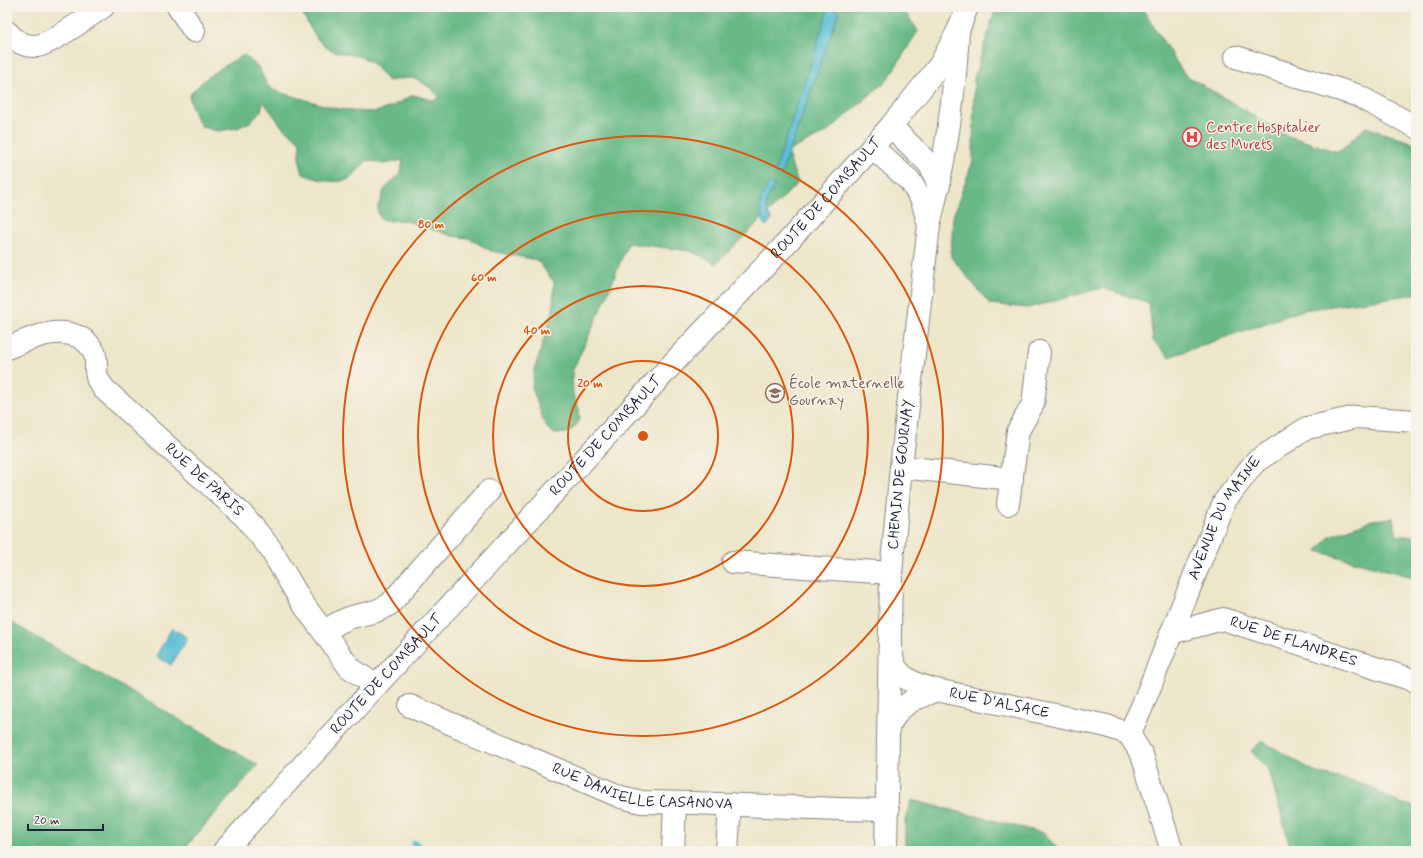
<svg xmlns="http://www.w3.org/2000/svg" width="1423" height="858" viewBox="0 0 1423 858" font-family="Mynerve,sans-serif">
	<rect width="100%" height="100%" fill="#f7f3e8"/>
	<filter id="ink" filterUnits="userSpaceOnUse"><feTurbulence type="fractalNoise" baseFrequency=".025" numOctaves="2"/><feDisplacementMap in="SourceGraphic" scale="8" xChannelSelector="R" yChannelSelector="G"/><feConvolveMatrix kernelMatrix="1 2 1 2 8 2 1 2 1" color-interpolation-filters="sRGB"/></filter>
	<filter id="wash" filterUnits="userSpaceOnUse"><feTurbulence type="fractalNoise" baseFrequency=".012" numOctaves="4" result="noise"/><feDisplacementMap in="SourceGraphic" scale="16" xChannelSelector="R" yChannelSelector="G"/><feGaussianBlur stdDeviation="0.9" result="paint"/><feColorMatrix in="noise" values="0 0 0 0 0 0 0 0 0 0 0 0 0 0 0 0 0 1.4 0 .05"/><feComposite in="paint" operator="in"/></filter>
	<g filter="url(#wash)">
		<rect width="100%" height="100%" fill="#ede6c9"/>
		<g fill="#67b986" stroke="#446e60">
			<path d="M 299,7 L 908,7 L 906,13 L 918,31 L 887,80 L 827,132 L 787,152 L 798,183 L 716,264 L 691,251 L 628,243 L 605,300 L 572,372 L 573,394 L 579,409 L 580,419 C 573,431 569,434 555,434 L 548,429 L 543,420 L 532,387 L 534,371 L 553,310 L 554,282 L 537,260 L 491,251 L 469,238 L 452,236 L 404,220 L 389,221 L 380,218 L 378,213 L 378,206 L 382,197 L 384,190 L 401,172 L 403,160 L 384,164 L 367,160 C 364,164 352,177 349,179 C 336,185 316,179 303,174 L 299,158 L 300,141 L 283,128 L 263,101 L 261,111 L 250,122 L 237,128 L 218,131 L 202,127 C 195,117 191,108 189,96 C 203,78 224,65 244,55 L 259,68 L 267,85 L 275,91 L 334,108 L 352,111 L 375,112 L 391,107 L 413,95 L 432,100 L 440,98 C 433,90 422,79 410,78 C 403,78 395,80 388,81 C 381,74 375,64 366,59 C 357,54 339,55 327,48 C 315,41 306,19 299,7 Z"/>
			<polygon points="996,7 1141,7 1184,74 1288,136 1338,152 1366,127 1416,144 1416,294 1303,310 1169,357 1153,341 1149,303 1102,288 1028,308 990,304 951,257 953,216 973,161 974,79"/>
			<polygon points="1393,518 1397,536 1416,536 1416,578 1317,551 1330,536 1372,520"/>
			<polygon points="7,620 258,765 182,851 7,851"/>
			<polygon points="1262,741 1317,773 1366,785 1399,803 1416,807 1416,851 1291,851 1269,770 1251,751"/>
			<polygon points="911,800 1043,833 1057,848 1058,851 905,851 905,820"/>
		</g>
		<g fill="#56bed3" stroke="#3c7087">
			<polygon points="829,7 839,12 781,175 775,172"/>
			<path d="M 769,183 L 775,186 C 767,200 762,205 772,220 L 766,226 C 756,207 760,200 769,183 Z"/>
			<polygon points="172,628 188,638 171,665 156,656"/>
		</g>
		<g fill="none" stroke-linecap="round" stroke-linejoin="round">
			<polyline stroke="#56bed3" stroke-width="8" points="415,844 420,851"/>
		</g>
	</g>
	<g filter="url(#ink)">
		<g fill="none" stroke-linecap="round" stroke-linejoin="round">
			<defs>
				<g id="minor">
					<polyline points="178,7 194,31"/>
					<path d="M 7,32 C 15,41 24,47 37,46 C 51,44 89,16 103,7"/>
					<polyline points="1236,57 1356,95 1416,127"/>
					<polyline points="891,126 930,165 939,186"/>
					<polyline points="872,147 910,181 922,200 929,225"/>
					<path id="s1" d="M 7,348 C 30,339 55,326 79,337 C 85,340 91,346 94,352 C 98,361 94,371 98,380 C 100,383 102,385 103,388 L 245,517 L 270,548 L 301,601 L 349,667 L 376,686"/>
					<polyline points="901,467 1012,479"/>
					<polyline points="1008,504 1018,431 1033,404 1039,352"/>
					<polyline points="733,562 891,573"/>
					<path d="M 324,631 C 333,626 342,620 352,617 C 366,613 377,613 390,604 L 489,491"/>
					<path id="s2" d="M 1171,633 L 1223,619 L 1416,681"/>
					<path id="s3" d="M 891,651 C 892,656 893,662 895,666 C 903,681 921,686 936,690 L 1107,726 L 1129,734"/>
					<path id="s4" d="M 410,706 L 621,797 L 642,802 L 693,803 L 839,809 L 888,810"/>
					<polyline points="889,725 899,710 913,700 936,690"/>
					<path id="s5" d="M 1129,734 L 1141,709 L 1224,502 L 1255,462 L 1307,428 L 1356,417 L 1416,421"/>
					<polyline points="1129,734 1142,755 1172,851"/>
					<polyline points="673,851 675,803"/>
					<polyline points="727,851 730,804"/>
					<path id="s6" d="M 886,851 L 891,573 L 901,467 L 929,225 C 945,162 955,96 958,31"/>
				</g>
				<g id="major">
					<path id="s7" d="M 224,851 L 676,360 L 784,246 L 891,126 L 940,65 L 958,31 L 967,7"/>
				</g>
			</defs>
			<use href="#minor" stroke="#888482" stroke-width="24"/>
			<use href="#major" stroke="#888482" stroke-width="24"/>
			<use href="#minor" stroke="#fff" stroke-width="22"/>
			<use href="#major" stroke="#fff" stroke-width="22"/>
		</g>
	</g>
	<g fill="none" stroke="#de560e" stroke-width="2">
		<circle cx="643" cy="436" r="75"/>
		<circle cx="643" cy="436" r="150"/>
		<circle cx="643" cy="436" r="225"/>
		<circle cx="643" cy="436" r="300"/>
	</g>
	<defs>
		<symbol id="hospital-ring" viewBox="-11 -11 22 22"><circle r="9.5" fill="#f7f3e8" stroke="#e0444e" stroke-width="1.5"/><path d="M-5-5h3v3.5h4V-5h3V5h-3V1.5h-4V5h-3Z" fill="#e0444e"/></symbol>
		<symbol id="school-ring" viewBox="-11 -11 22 22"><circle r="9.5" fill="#f7f3e8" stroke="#8d6e63" stroke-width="1.5"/><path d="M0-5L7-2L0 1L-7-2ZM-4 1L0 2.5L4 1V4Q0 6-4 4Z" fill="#8d6e63"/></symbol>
	</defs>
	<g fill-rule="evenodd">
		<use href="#hospital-ring" x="1181" y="126" width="22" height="22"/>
		<use href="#school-ring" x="764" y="382" width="22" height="22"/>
	</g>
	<g text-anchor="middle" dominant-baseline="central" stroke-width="3" stroke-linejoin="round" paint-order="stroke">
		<g font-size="15" fill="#be3a42" stroke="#f7f3e8" text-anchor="start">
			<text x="1206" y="128">Centre Hospitalier<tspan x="1206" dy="17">des Murets</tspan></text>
		</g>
		<g font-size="15" fill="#22223b" stroke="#f7f3e8">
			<text stroke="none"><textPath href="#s7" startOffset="888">ROUTE DE COMBAULT</textPath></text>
			<text stroke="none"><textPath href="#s7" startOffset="564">ROUTE DE COMBAULT</textPath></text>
			<text stroke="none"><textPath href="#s6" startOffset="377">CHEMIN DE GOURNAY</textPath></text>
			<text stroke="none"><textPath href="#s1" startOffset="271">RUE DE PARIS</textPath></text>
			<text stroke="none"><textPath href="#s5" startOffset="237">AVENUE DU MAINE</textPath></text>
			<text stroke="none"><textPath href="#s2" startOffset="128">RUE DE FLANDRES</textPath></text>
			<text stroke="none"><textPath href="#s7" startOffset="240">ROUTE DE COMBAULT</textPath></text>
			<text stroke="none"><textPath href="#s3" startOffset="129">RUE D'ALSACE</textPath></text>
			<text stroke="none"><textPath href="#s4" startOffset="249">RUE DANIELLE CASANOVA</textPath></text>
		</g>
		<g font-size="15" fill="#785e54" stroke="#f7f3e8" text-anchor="start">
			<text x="789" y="384">École maternelle<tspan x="789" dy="17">Gournay</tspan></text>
		</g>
	</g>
	<circle cx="643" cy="436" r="6" fill="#de560e" stroke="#f7f3e8" stroke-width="2"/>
	<g font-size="12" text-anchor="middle" font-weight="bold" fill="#de560e" stroke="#f7f3e8" stroke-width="3" stroke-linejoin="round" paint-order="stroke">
		<text x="431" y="228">80 m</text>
		<text x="484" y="281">60 m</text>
		<text x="537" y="334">40 m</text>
		<text x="590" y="387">20 m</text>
	</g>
	<rect width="1423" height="858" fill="none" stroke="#f7f3e8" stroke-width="24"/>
	<path d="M28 824v6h75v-6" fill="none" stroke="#22223b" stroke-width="2"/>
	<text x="34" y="824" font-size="12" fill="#22223b" stroke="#f7f3e8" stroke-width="3" paint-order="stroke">20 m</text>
</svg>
